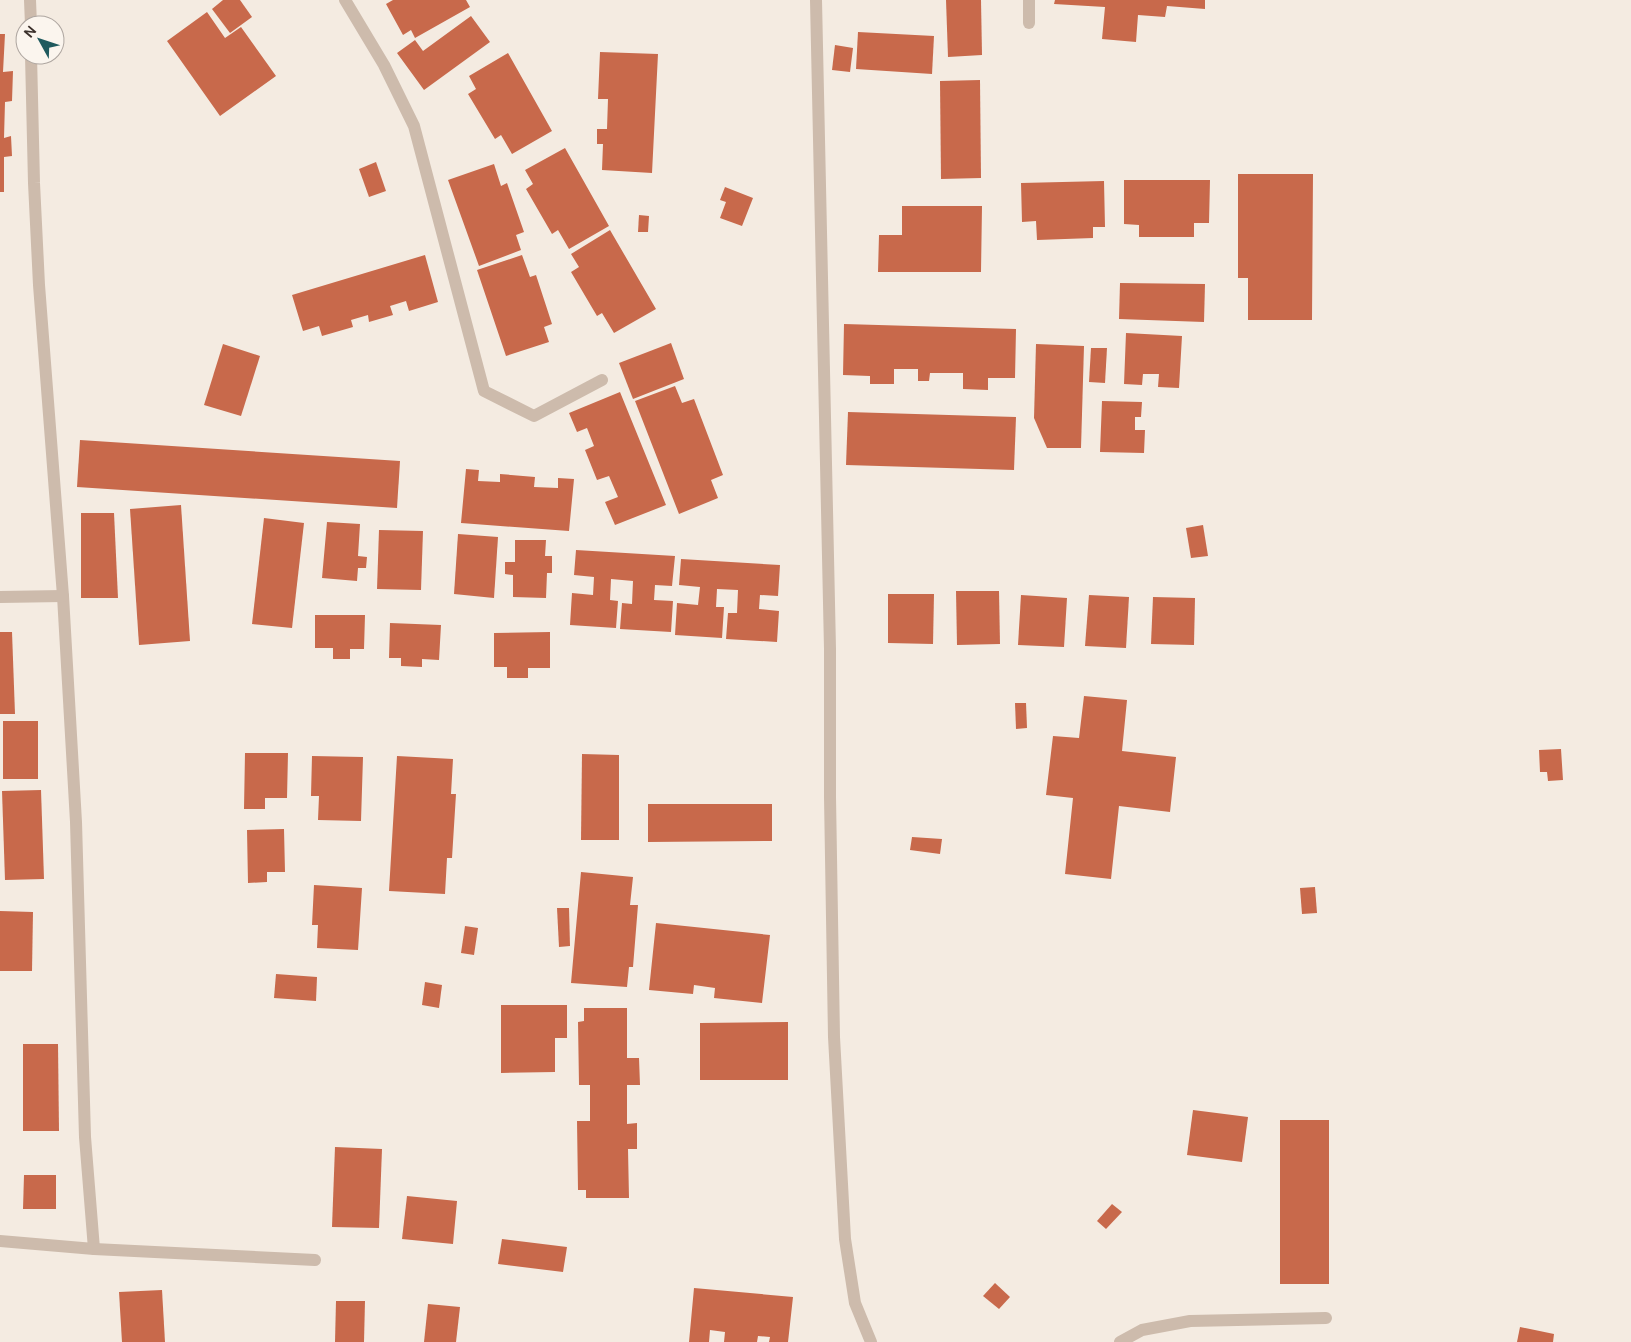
<svg xmlns="http://www.w3.org/2000/svg" width="1631" height="1342" viewBox="0 0 1631 1342" font-family="'DM Sans',sans-serif">
	<rect width="100%" height="100%" fill="#f4ebe1"/>
	<g fill="#c8694b">
		<polygon points="223,0 240,0 252,17 230,33 212,9"/>
		<polygon points="393,0 466,0 470,7 415,38 411,30 403,35 386,4"/>
		<polygon points="946,0 981,0 982,55 948,57"/>
		<polygon points="1055,0 1205,0 1205,9 1167,6 1165,17 1138,15 1136,42 1102,39 1105,7 1054,4"/>
		<polygon points="207,12 225,38 241,27 276,76 220,116 167,41"/>
		<polygon points="471,16 490,42 424,90 397,53 415,40 423,51"/>
		<polygon points="858,32 934,36 932,74 856,69"/>
		<polygon points="0,34 5,34 3,72 13,71 12,101 5,102 4,138 11,136 12,156 4,157 4,192 0,192"/>
		<polygon points="835,45 853,48 850,72 832,70"/>
		<polygon points="600,52 658,54 652,173 602,170 603,144 597,144 597,129 607,129 608,99 598,99"/>
		<polygon points="508,53 552,131 512,154 501,135 495,139 468,94 476,89 469,76"/>
		<polygon points="980,80 981,178 941,179 940,81"/>
		<polygon points="565,148 609,226 569,249 558,230 552,234 526,189 533,184 525,170"/>
		<polygon points="376,162 386,191 369,197 359,169"/>
		<polygon points="494,164 501,186 507,183 524,232 516,235 521,250 479,266 448,180"/>
		<polygon points="1238,174 1313,174 1312,320 1248,320 1248,278 1238,278"/>
		<polygon points="1124,180 1210,180 1209,223 1194,223 1194,237 1139,237 1139,225 1124,224"/>
		<polygon points="1104,181 1105,227 1093,227 1093,238 1037,240 1036,221 1022,222 1021,183"/>
		<polygon points="725,187 753,198 742,226 720,218 726,202 720,200"/>
		<polygon points="902,206 982,206 981,272 878,272 879,235 902,235"/>
		<polygon points="639,215 649,216 648,232 638,232"/>
		<polygon points="610,230 656,309 614,333 602,313 597,316 571,272 579,267 571,254"/>
		<polygon points="425,255 438,302 409,311 406,301 390,306 393,315 369,322 368,315 351,320 353,327 322,336 319,326 303,331 292,295"/>
		<polygon points="522,255 530,277 536,275 552,324 544,327 549,342 506,356 477,270"/>
		<polygon points="1120,283 1205,284 1204,322 1119,319"/>
		<polygon points="844,324 1016,329 1015,378 988,378 988,390 963,389 963,373 930,373 929,381 918,381 918,369 894,369 894,384 870,384 870,376 843,375"/>
		<polygon points="1126,333 1182,336 1179,388 1158,387 1159,374 1143,374 1142,385 1124,384"/>
		<polygon points="671,343 684,379 633,399 619,363"/>
		<polygon points="223,344 260,356 241,416 204,405"/>
		<polygon points="1036,344 1084,346 1081,448 1047,448 1034,418"/>
		<polygon points="1091,348 1107,348 1105,383 1089,382"/>
		<polygon points="675,386 682,403 694,399 723,475 711,480 718,498 679,514 635,401"/>
		<polygon points="620,392 666,505 615,525 605,502 618,497 609,476 597,480 585,450 594,446 587,428 577,432 569,413"/>
		<polygon points="1102,401 1142,402 1141,417 1135,417 1135,430 1145,430 1144,453 1100,452"/>
		<polygon points="848,412 1016,417 1014,470 846,465"/>
		<polygon points="80,440 400,461 397,508 77,487"/>
		<polygon points="466,469 479,470 478,481 500,482 500,474 535,477 534,487 558,488 558,478 574,479 569,531 461,523"/>
		<polygon points="181,505 190,641 139,645 130,509"/>
		<polygon points="81,513 114,513 118,598 81,598"/>
		<polygon points="264,518 304,523 292,628 252,624"/>
		<polygon points="327,522 360,524 358,556 367,557 366,568 358,568 357,581 322,578"/>
		<polygon points="1203,525 1208,556 1191,558 1186,528"/>
		<polygon points="379,530 423,531 421,590 377,589"/>
		<polygon points="458,534 498,537 494,598 454,594"/>
		<polygon points="515,540 546,540 545,556 552,556 552,573 547,573 546,598 513,597 513,575 505,574 505,562 515,562"/>
		<polygon points="576,550 675,556 672,586 655,585 654,600 673,601 671,632 620,629 622,603 632,604 633,581 611,579 610,600 618,601 616,628 570,625 572,593 593,595 594,577 574,575"/>
		<polygon points="681,559 780,565 778,596 760,595 759,609 779,611 777,642 726,639 728,613 737,613 738,590 717,589 716,607 724,607 722,638 675,635 677,603 698,605 700,587 679,585"/>
		<polygon points="956,591 999,591 1000,644 957,645"/>
		<polygon points="888,594 934,594 933,644 888,643"/>
		<polygon points="1021,595 1067,598 1064,647 1018,645"/>
		<polygon points="1089,595 1129,597 1126,648 1085,646"/>
		<polygon points="1153,597 1195,598 1194,645 1151,644"/>
		<polygon points="315,615 365,615 364,649 350,649 350,659 333,659 333,648 315,648"/>
		<polygon points="390,623 441,625 439,660 422,659 422,667 401,666 401,658 389,658"/>
		<polygon points="0,632 12,632 15,714 0,714"/>
		<polygon points="550,632 550,668 528,668 528,678 507,678 507,667 494,667 494,633"/>
		<polygon points="1084,696 1127,700 1122,751 1176,757 1170,812 1119,806 1111,879 1065,874 1073,798 1046,795 1053,736 1079,738"/>
		<polygon points="1015,703 1026,703 1027,728 1016,729"/>
		<rect x="3" y="721" width="35" height="58"/>
		<polygon points="1561,749 1563,780 1548,781 1547,772 1540,772 1539,750"/>
		<polygon points="245,753 288,753 287,798 265,798 265,809 244,809"/>
		<polygon points="582,754 619,755 619,840 581,840"/>
		<polygon points="312,756 363,757 361,821 318,820 319,796 311,796"/>
		<polygon points="397,756 453,759 451,794 456,794 452,858 447,858 445,894 389,891"/>
		<polygon points="41,790 44,879 5,880 2,791"/>
		<polygon points="648,804 772,804 772,841 648,842"/>
		<polygon points="284,829 285,872 267,872 267,882 248,883 247,830"/>
		<polygon points="912,837 942,839 940,854 910,850"/>
		<polygon points="581,872 633,877 630,905 638,905 633,967 629,967 627,987 571,983"/>
		<polygon points="314,885 362,888 358,950 317,948 318,925 312,925"/>
		<polygon points="1315,887 1317,913 1302,914 1300,888"/>
		<polygon points="557,908 569,908 570,946 559,947"/>
		<polygon points="0,911 33,912 32,971 0,971"/>
		<polygon points="656,923 770,935 762,1003 714,998 715,988 694,985 693,994 649,990"/>
		<polygon points="465,926 478,928 474,955 461,953"/>
		<polygon points="276,974 317,977 316,1001 274,998"/>
		<polygon points="425,982 442,985 439,1008 422,1005"/>
		<polygon points="501,1005 567,1005 567,1038 555,1038 555,1072 501,1073"/>
		<polygon points="584,1008 627,1008 627,1058 639,1058 640,1085 627,1085 627,1124 637,1123 637,1149 628,1149 629,1198 586,1198 586,1190 578,1190 577,1121 590,1121 590,1085 579,1085 578,1022 584,1021"/>
		<polygon points="788,1022 788,1080 700,1080 700,1023"/>
		<polygon points="23,1044 58,1044 59,1131 23,1131"/>
		<polygon points="1193,1110 1248,1117 1242,1162 1187,1155"/>
		<rect x="1280" y="1120" width="49" height="164"/>
		<polygon points="335,1147 382,1149 379,1228 332,1227"/>
		<polygon points="24,1175 56,1175 56,1209 23,1209"/>
		<polygon points="407,1196 457,1201 453,1244 402,1239"/>
		<polygon points="1112,1204 1122,1212 1106,1229 1097,1221"/>
		<polygon points="502,1239 567,1247 563,1272 498,1264"/>
		<polygon points="995,1283 1010,1297 999,1309 983,1296"/>
		<polygon points="694,1288 793,1297 788,1342 769,1342 770,1337 758,1336 757,1342 724,1342 725,1332 710,1330 709,1342 689,1342"/>
		<polygon points="162,1290 165,1342 122,1342 119,1292"/>
		<polygon points="336,1301 365,1301 364,1342 335,1342"/>
		<polygon points="428,1304 460,1307 456,1342 424,1342"/>
		<polygon points="1520,1327 1554,1334 1553,1342 1517,1342"/>
	</g>
	<g fill="none" stroke-linecap="round" stroke-linejoin="round">
		<g stroke="#cdbbac" stroke-width="12">
			<polyline points="345,0 384,65 414,126 484,391 534,416 602,380"/>
			<polyline points="1029,0 1029,23"/>
		</g>
		<g stroke="#cdbbac" stroke-width="12">
			<polyline points="30,0 31,25"/>
			<polyline points="816,0 830,649 830,797 834,1037 845,1239 855,1303 871,1342"/>
			<polyline points="31,55 34,183 39,285 63,596 76,822 85,1137 94,1249"/>
			<polyline points="0,597 63,596"/>
			<polyline points="0,1241 94,1249 315,1260"/>
			<polyline points="1120,1342 1142,1330 1190,1321 1326,1318"/>
		</g>
	</g>
	<g transform="translate(40 40) rotate(310)"><circle r="24" fill="#fbf5ee" stroke="#aea6a0"/>
	<path d="M0-4L9 19L0 12L-9 19Z" fill="#1f5a5e"/>
	<text y="-8" font-size="14" font-weight="bold" text-anchor="middle" fill="#3b302b">N</text>
	</g>
</svg>
